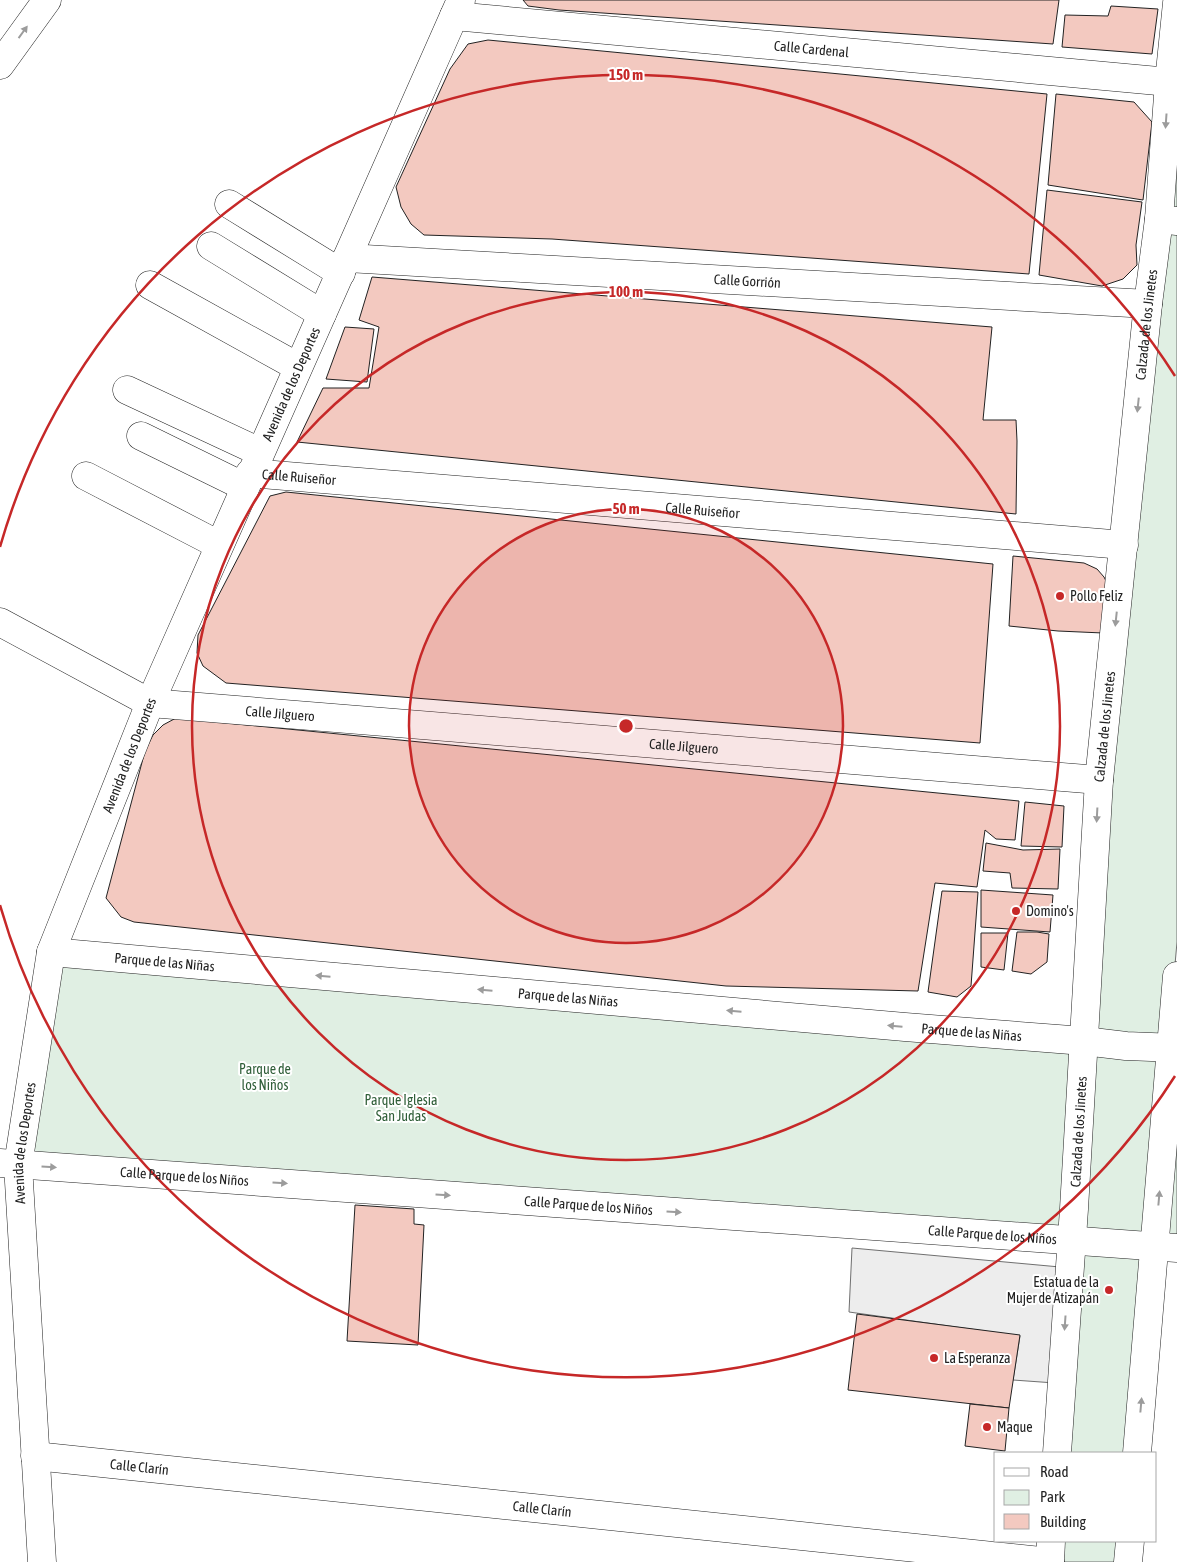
<svg xmlns="http://www.w3.org/2000/svg" width="1177" height="1562" viewBox="0 0 1177 1562" font-family="'Asap Condensed',sans-serif">
	<rect width="100%" height="100%" fill="#fff"/>
	<g fill="#e0efe3" stroke="#6f6f6f">
		<polygon points="1177,74 1177,942 1168,1044 1087,1036"/>
		<polygon points="58,958 1085,1044 1170,1049 1153,1245 22,1162"/>
		<polygon points="1177,1131 1177,1243 1164,1243"/>
		<polygon points="1072,1242 1154,1248 1136,1453 1059,1453"/>
		<polygon points="1054,1541 1128,1541 1126,1562 1052,1562"/>
	</g>
	<polygon fill="#ededed" stroke="#6f6f6f" points="852,1248 1060,1267 1055,1383 1013,1380 1020,1336 849,1312"/>
	<g fill="#f3c9c0" stroke="#222">
		<polygon points="523,0 1059,0 1053,44 559,10 528,6"/>
		<polygon points="1111,6 1158,9 1152,54 1062,47 1065,15 1108,16"/>
		<polygon points="488,40 1047,94 1029,274 552,239 424,235 411,224 401,207 396,187 450,69 468,44"/>
		<polygon points="1056,94 1134,102 1152,122 1143,200 1048,185"/>
		<polygon points="1047,190 1142,202 1136,245 1137,265 1123,279 1102,286 1039,275"/>
		<polygon points="372,277 992,327 983,420 1016,420 1017,441 1016,514 297,442 323,388 369,388 379,327 359,320"/>
		<polygon points="345,327 374,329 367,382 326,379"/>
		<polygon points="286,492 993,564 980,743 226,683 203,666 197,653 198,635 270,496"/>
		<polygon points="1013,556 1084,563 1097,569 1104,577 1109,587 1103,633 1058,631 1009,626"/>
		<polygon points="176,718 1019,801 1015,840 996,839 985,830 977,887 935,883 918,991 726,986 134,922 121,917 106,898 145,751 153,735 163,725"/>
		<polygon points="1025,802 1064,806 1062,847 1021,846"/>
		<polygon points="986,843 1023,850 1060,849 1058,889 1012,888 1010,873 983,871"/>
		<polygon points="981,890 1053,895 1050,932 981,927"/>
		<polygon points="942,891 978,892 971,986 957,997 928,992"/>
		<polygon points="1017,932 1037,932 1049,934 1047,962 1031,974 1012,971"/>
		<polygon points="981,933 1008,933 1004,970 981,967"/>
		<polygon points="355,1205 414,1209 414,1224 424,1225 418,1345 347,1341"/>
		<polygon points="857,1314 1020,1335 1009,1408 848,1390"/>
		<polygon points="970,1404 1009,1408 1005,1451 965,1446"/>
	</g>
	<g fill="none" stroke-linecap="round" stroke-linejoin="round">
		<defs>
			<g id="minor">
				<path id="s1" d="M 454,16 L 1169,82"/>
				<polyline points="229,204 341,273"/>
				<polyline points="1159,219 1177,221"/>
				<polyline points="211,246 322,314"/>
				<path id="s2" d="M 347,258 L 1148,304"/>
				<polyline points="150,285 298,367"/>
				<polyline points="127,390 260,452"/>
				<polyline points="141,436 245,487"/>
				<path id="s3" d="M 250,473 L 1124,545"/>
				<polyline points="86,476 219,545"/>
				<path id="s4" d="M 0,622 L 150,703 L 1099,780"/>
				<path id="s5" d="M 51,952 L 905,1027 L 1084,1041 L 1126,1046 L 1177,1048"/>
				<path id="s6" d="M 0,1163 L 1177,1248"/>
				<path id="s7" d="M 35,1456 L 1050,1562"/>
				<path id="s8" d="M 42,1562 L 18,1165 L 51,952 L 150,703 L 461,0"/>
			</g>
			<g id="major">
				<polyline points="0,65 47,0"/>
				<path id="s9" d="M 1057,1453 L 1074,1209 L 1099,780 L 1148,304 L 1159,219 L 1169,82 L 1177,3"/>
				<polyline points="1137,1453 1177,976"/>
				<polyline points="1050,1562 1051,1541"/>
				<polyline points="1128,1562 1130,1541"/>
			</g>
		</defs>
		<use href="#minor" stroke="#222" stroke-width="29"/>
		<use href="#major" stroke="#222" stroke-width="29"/>
		<use href="#minor" stroke="#fff" stroke-width="28"/>
		<use href="#major" stroke="#fff" stroke-width="28"/>
	</g>
	<defs><path id="oneway-solid" d="M-6-.8H1V-3.2L6.5 0L1 3.2V.8H-6Z" transform="scale(1.25)"/></defs>
	<g fill="#9c9c9c">
		<use href="#oneway-solid" transform="translate(23 32) rotate(-54)"/>
		<use href="#oneway-solid" transform="translate(1166 121) rotate(94)"/>
		<use href="#oneway-solid" transform="translate(1138 405) rotate(96)"/>
		<use href="#oneway-solid" transform="translate(1116 619) rotate(96)"/>
		<use href="#oneway-solid" transform="translate(1097 815) rotate(93)"/>
		<use href="#oneway-solid" transform="translate(323 976) rotate(-175)"/>
		<use href="#oneway-solid" transform="translate(485 990) rotate(-175)"/>
		<use href="#oneway-solid" transform="translate(734 1011) rotate(-175)"/>
		<use href="#oneway-solid" transform="translate(895 1026) rotate(-175)"/>
		<use href="#oneway-solid" transform="translate(49 1167) rotate(4)"/>
		<use href="#oneway-solid" transform="translate(280 1183) rotate(4)"/>
		<use href="#oneway-solid" transform="translate(443 1195) rotate(4)"/>
		<use href="#oneway-solid" transform="translate(1159 1198) rotate(-85)"/>
		<use href="#oneway-solid" transform="translate(674 1212) rotate(4)"/>
		<use href="#oneway-solid" transform="translate(1065 1323) rotate(94)"/>
		<use href="#oneway-solid" transform="translate(1141 1405) rotate(-85)"/>
	</g>
	<circle cx="626" cy="726" r="217" fill="#c62828" fill-opacity=".12"/>
	<g fill="none" stroke="#c62828" stroke-width="2.5">
		<circle cx="626" cy="726" r="217"/>
		<circle cx="626" cy="726" r="434"/>
		<path d="M1175 1076A651 651 0 0 1 0 905M0 547A651 651 0 0 1 1175 376"/>
	</g>
	<g fill="#c62828" stroke="#fff" stroke-width="2">
		<circle cx="1060" cy="596" r="5"/>
		<circle cx="1016" cy="911" r="5"/>
		<circle cx="1109" cy="1290" r="5"/>
		<circle cx="934" cy="1358" r="5"/>
		<circle cx="987" cy="1427" r="5"/>
	</g>
	<g text-anchor="middle" dominant-baseline="central" stroke-width="4" stroke-linejoin="round" paint-order="stroke">
		<g font-size="14" fill="#222" stroke="#fff">
			<text stroke="none"><textPath href="#s1" startOffset="359">Calle Cardenal</textPath></text>
			<text stroke="none"><textPath href="#s2" startOffset="401">Calle Gorrión</textPath></text>
			<text stroke="none"><textPath href="#s9" startOffset="1132">Calzada de los Jinetes</textPath></text>
			<text stroke="none"><textPath href="#s8" startOffset="1230">Avenida de los Deportes</textPath></text>
			<text stroke="none"><textPath href="#s3" startOffset="49">Calle Ruiseñor</textPath></text>
			<text stroke="none"><textPath href="#s3" startOffset="454">Calle Ruiseñor</textPath></text>
			<text stroke="none"><textPath href="#s4" startOffset="301">Calle Jilguero</textPath></text>
			<text stroke="none"><textPath href="#s9" startOffset="728">Calzada de los Jinetes</textPath></text>
			<text stroke="none"><textPath href="#s4" startOffset="706">Calle Jilguero</textPath></text>
			<text stroke="none"><textPath href="#s8" startOffset="825">Avenida de los Deportes</textPath></text>
			<text stroke="none"><textPath href="#s5" startOffset="114">Parque de las Niñas</textPath></text>
			<text stroke="none"><textPath href="#s5" startOffset="519">Parque de las Niñas</textPath></text>
			<text stroke="none"><textPath href="#s5" startOffset="924">Parque de las Niñas</textPath></text>
			<text stroke="none"><textPath href="#s9" startOffset="322">Calzada de los Jinetes</textPath></text>
			<text stroke="none"><textPath href="#s8" startOffset="420">Avenida de los Deportes</textPath></text>
			<text stroke="none"><textPath href="#s6" startOffset="185">Calle Parque de los Niños</textPath></text>
			<text stroke="none"><textPath href="#s6" startOffset="590">Calle Parque de los Niños</textPath></text>
			<text stroke="none"><textPath href="#s6" startOffset="995">Calle Parque de los Niños</textPath></text>
			<text stroke="none"><textPath href="#s7" startOffset="105">Calle Clarín</textPath></text>
			<text stroke="none"><textPath href="#s7" startOffset="510">Calle Clarín</textPath></text>
		</g>
		<g font-size="14" fill="#222" stroke="#fff" text-anchor="start">
			<text x="1070" y="596">Pollo Feliz</text>
			<text x="1026" y="911">Domino's</text>
			<text x="1099" y="1282" text-anchor="end">Estatua de la<tspan x="1099" dy="16">Mujer de Atizapán</tspan></text>
			<text x="944" y="1358">La Esperanza</text>
			<text x="997" y="1427">Maque</text>
		</g>
		<g font-size="14" fill="#2f5e38" stroke="#fff">
			<text x="265" y="1069">Parque de<tspan x="265" dy="16">los Niños</tspan></text>
			<text x="401" y="1100">Parque Iglesia<tspan x="401" dy="16">San Judas</tspan></text>
		</g>
	</g>
	<circle cx="626" cy="726" r="8" fill="#c62828" stroke="#fff" stroke-width="2.5"/>
	<g font-size="15" text-anchor="middle" font-weight="bold" fill="#c62828" stroke="#fff" stroke-width="4" stroke-linejoin="round" paint-order="stroke">
		<text x="626" y="80">150 m</text>
		<text x="626" y="297">100 m</text>
		<text x="626" y="514">50 m</text>
	</g>
	<rect x="994" y="1452" width="162" height="90" fill="#ffffff" stroke="#a7a7a7"/>
	<rect x="1004" y="1468" width="25" height="8" fill="#ffffff" stroke="#a7a7a7"/>
	<text x="1040" y="1477" font-size="15" fill="#222222">Road</text>
	<rect x="1004" y="1490" width="25" height="15" fill="#e0efe3" stroke="#a7a7a7"/>
	<text x="1040" y="1502" font-size="15" fill="#222222">Park</text>
	<rect x="1004" y="1514" width="25" height="15" fill="#f3c9c0" stroke="#a7a7a7"/>
	<text x="1040" y="1527" font-size="15" fill="#222222">Building</text>
</svg>
